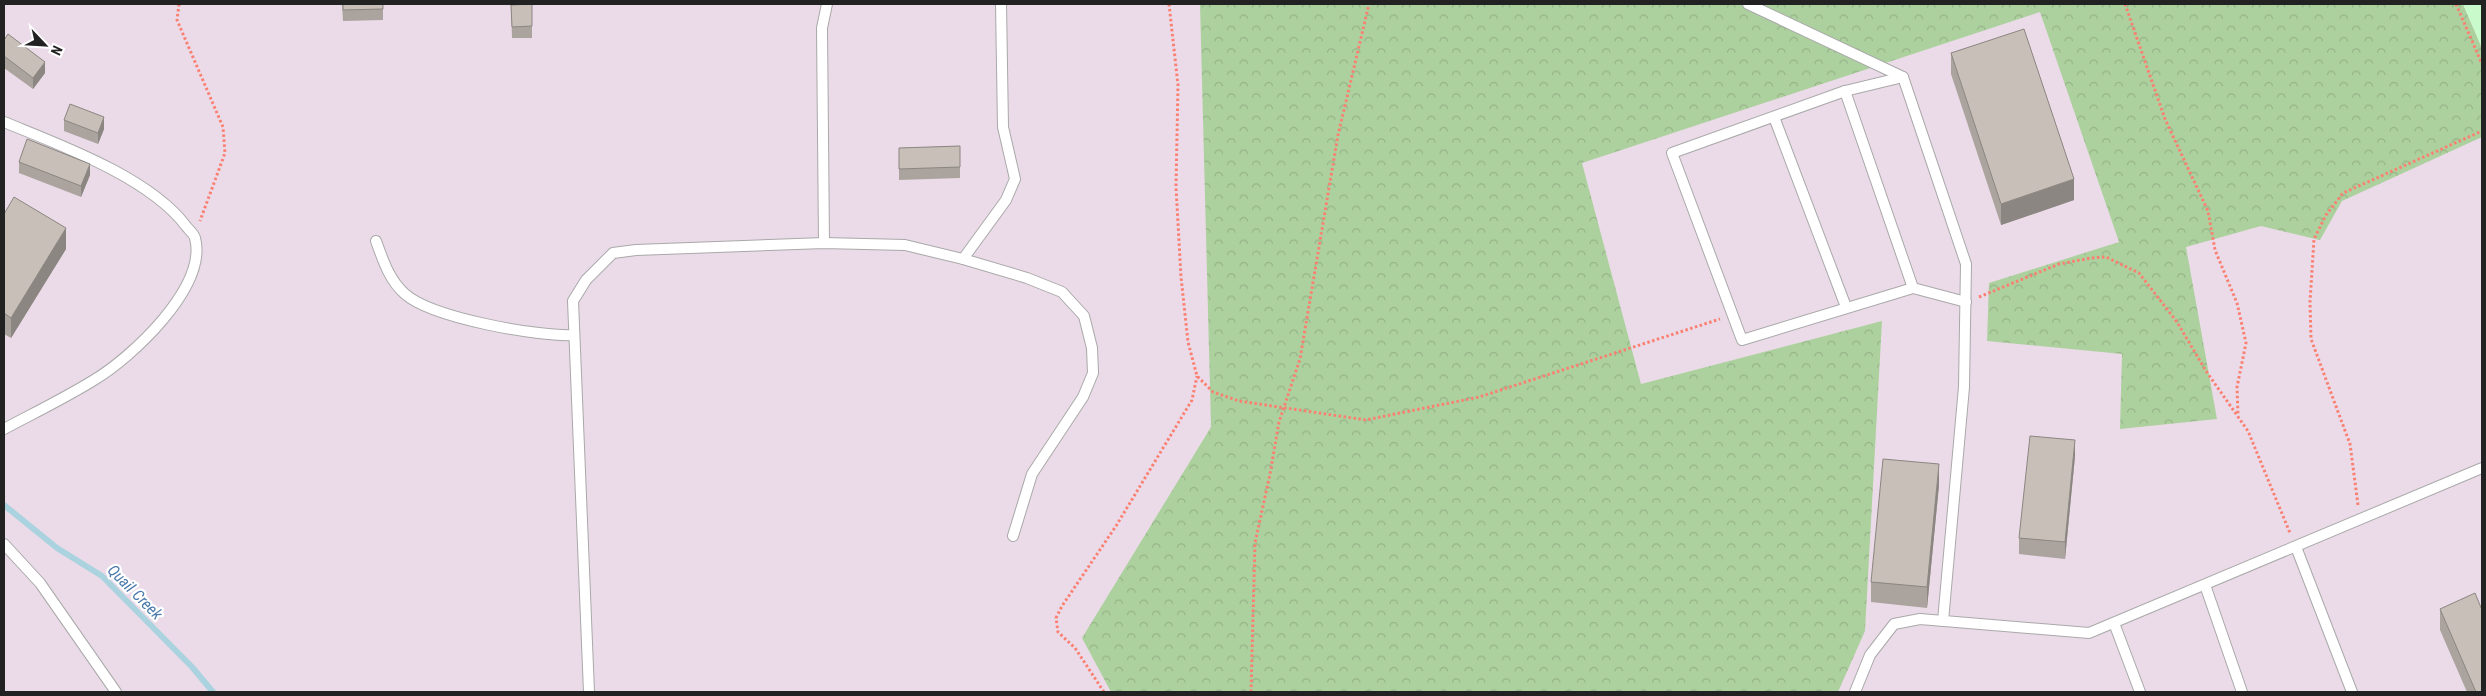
<svg xmlns="http://www.w3.org/2000/svg" width="2486" height="696" viewBox="0 0 2486 696" font-family="'Roboto Condensed',sans-serif">
	<defs>
		<pattern id="forest-crowns" width="20" height="18" patternUnits="userSpaceOnUse" patternTransform="scale(1.25)"><rect width="20" height="18" fill="#add19e"/><path d="M2 6a3 3 0 1 1 6 0M12 15a3 3 0 1 1 6 0" fill="none" stroke="#95b388"/></pattern>
	</defs>
	<rect width="100%" height="100%" fill="#f2efe9"/>
	<polygon fill="#ebdbe8" points="4,4 2463,4 2482,48 2482,692 4,692"/>
	<polygon fill="url(#forest-crowns)" points="1200,4 2463,4 2482,48 2482,137 2342,201 2320,240 2261,226 2186,247 2217,419 2120,429 2122,354 1987,341 1989,283 2119,242 2040,12 1582,163 1641,384 1882,321 1865,631 1838,692 1111,692 1082,638 1211,427"/>
	<polygon fill="#c8facc" points="2463,4 2482,4 2482,48"/>
	<g fill="none" stroke-linecap="round" stroke-linejoin="round">
		<polyline stroke="#aad3df" stroke-width="6" points="4,505 57,548 102,576 192,667 213,692"/>
		<defs>
			<g id="lane">
				<polyline points="1748,4 1903,77 1966,264 1964,387 1943,621"/>
				<polyline points="1903,77 1845,91 1672,153 1742,340 1913,288 1966,302"/>
				<polyline points="1845,91 1913,288"/>
				<polyline points="1774,117 1846,307"/>
				<path d="M 4,122 C 60,145 149,177 186,226 C 189,230 194,234 195,238 C 208,287 131,358 94,380 C 65,398 34,413 4,429"/>
				<path d="M 376,241 C 383,260 389,280 405,294 C 432,318 539,337 574,335"/>
				<polyline points="824,243 822,28 827,4"/>
				<polyline points="963,259 1006,200 1015,179 1003,127 1001,4"/>
				<polyline points="4,544 40,583 116,692"/>
				<polyline points="2296,547 2352,692"/>
				<polyline points="2205,585 2242,692"/>
				<polyline points="2114,623 2140,692"/>
				<polyline points="589,692 573,301 586,280 613,253 636,250 824,243 905,245 963,259 1027,278 1062,292 1084,316 1092,348 1093,373 1083,397 1032,474 1013,536"/>
				<polyline points="1855,692 1870,655 1894,624 1920,619 2089,633 2482,468"/>
			</g>
		</defs>
		<use href="#lane" stroke="#a9a9a9" stroke-width="12"/>
		<g stroke="#fa8072" stroke-width="3" stroke-dasharray="2.5 2.5" stroke-linecap="butt">
			<polyline points="179,4 177,20 223,127 225,153 200,221"/>
			<polyline points="1169,4 1178,85 1176,187 1181,277 1188,342 1197,376 1213,392 1239,401 1366,420 1479,397 1720,319"/>
			<polyline points="2125,4 2165,119 2208,211 2215,250 2237,303 2246,343 2237,387 2238,415"/>
			<polyline points="2456,4 2482,64"/>
			<polyline points="1979,297 2059,264 2091,258 2106,257 2139,273 2177,322 2206,371 2248,431 2290,533"/>
			<polyline points="2358,505 2350,444 2311,339 2310,302 2314,239 2326,215 2343,193 2482,131"/>
			<polyline points="1104,692 1075,648 1058,632 1056,618 1062,606 1116,526 1192,400 1197,376"/>
			<polyline points="1251,692 1255,543 1270,474 1279,422 1300,359 1338,135 1369,4"/>
		</g>
		<use href="#lane" stroke="#fff" stroke-width="10"/>
	</g>
	<g fill="#aba49e">
		<polygon points="342,4 383,4 383,20 343,21"/>
		<polygon points="532,4 532,38 512,38 511,5"/>
		<polygon points="4,40 45,73 33,89 4,68"/>
		<polygon points="1951,53 2074,200 2001,225 1951,74"/>
		<polygon points="64,120 104,129 98,144 64,131"/>
		<polygon points="960,146 960,178 899,180 899,148"/>
		<polygon points="19,162 90,175 81,197 19,173"/>
		<polygon points="4,214 66,249 11,338 4,334"/>
		<polygon points="2075,456 2065,559 2019,554 2019,538"/>
		<polygon points="1939,485 1927,608 1871,602 1871,582"/>
		<polygon points="2440,609 2482,692 2467,692 2440,630"/>
	</g>
	<g fill="#8b8681">
		<polygon points="45,62 45,73 33,89 33,78"/>
		<polygon points="104,117 104,129 98,144 98,133"/>
		<polygon points="90,164 90,175 81,197 81,186"/>
		<polygon points="2074,179 2074,200 2001,225 2001,204"/>
		<polygon points="66,228 66,249 11,338 11,318"/>
		<polygon points="2075,440 2075,456 2065,559 2065,542"/>
		<polygon points="1939,464 1939,485 1927,608 1927,587"/>
	</g>
	<g fill="#c7bfb8" stroke="#8b8681">
		<polygon points="343,4 383,4 383,9 343,10"/>
		<polygon points="532,4 532,26 512,27 511,5"/>
		<polygon points="2024,29 2074,179 2001,204 1951,53"/>
		<polygon points="8,34 45,62 33,78 4,56 4,40"/>
		<polygon points="70,104 104,117 98,133 64,120"/>
		<polygon points="27,139 90,164 81,186 19,162"/>
		<polygon points="960,146 960,167 899,169 899,148"/>
		<polygon points="14,197 66,228 11,318 4,313 4,214"/>
		<polygon points="2030,436 2075,440 2065,542 2019,538"/>
		<polygon points="1883,459 1939,464 1927,587 1871,582"/>
		<polygon points="2475,593 2482,610 2482,692 2476,692 2440,609"/>
	</g>
	<g text-anchor="middle" dominant-baseline="central" stroke-width="4.5" stroke-linejoin="round" paint-order="stroke">
		<g font-size="16" font-style="italic" fill="#4a7aab" stroke="#fff">
			<text transform="translate(135 592) rotate(45)">Quail Creek</text>
		</g>
	</g>
	<rect width="2486" height="696" fill="none" stroke="#222222" stroke-width="10"/>
	<g transform="translate(45 45) rotate(115)" stroke="#ffffff" stroke-width="4" paint-order="stroke">
	<path d="M0-4L9 19L0 12L-9 19Z" fill="#222222"/>
	<text y="-8" font-size="14" font-weight="bold" text-anchor="middle" fill="#222222">N</text>
	</g>
</svg>
